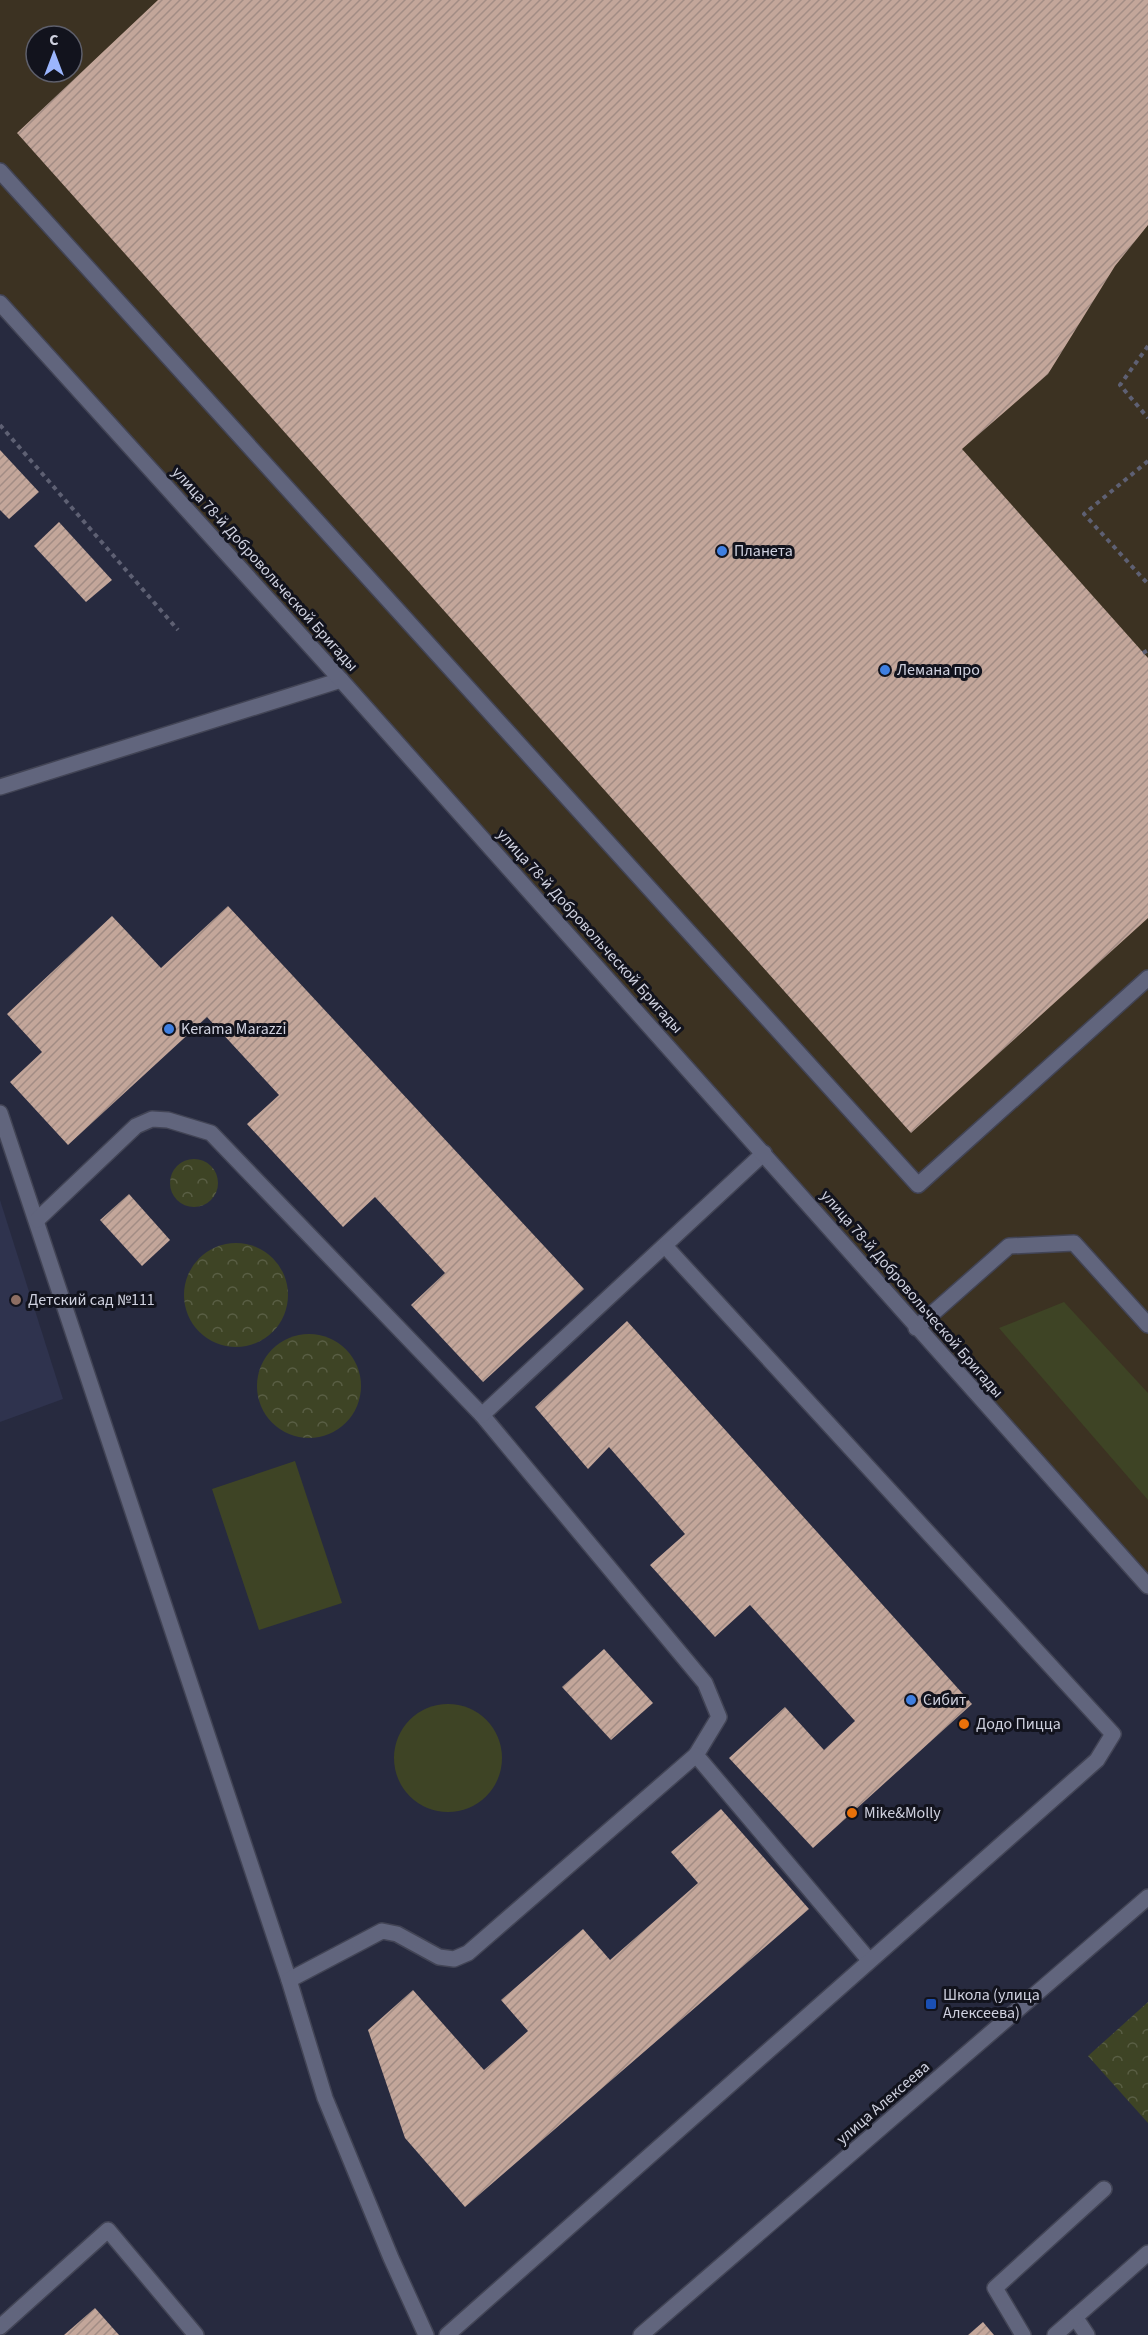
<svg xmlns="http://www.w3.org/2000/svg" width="1148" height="2335" viewBox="0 0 1148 2335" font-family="'Source Sans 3',sans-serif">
	<defs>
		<pattern id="park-crowns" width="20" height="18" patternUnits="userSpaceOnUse" patternTransform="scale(1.5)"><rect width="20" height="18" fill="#3e4425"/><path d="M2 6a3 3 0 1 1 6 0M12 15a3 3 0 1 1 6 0" fill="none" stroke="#595e44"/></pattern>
		<pattern id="building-hatch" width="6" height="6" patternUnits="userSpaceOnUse" patternTransform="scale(1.5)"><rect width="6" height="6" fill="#c3a69a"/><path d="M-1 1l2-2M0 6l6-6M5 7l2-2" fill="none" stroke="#a28c84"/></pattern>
	</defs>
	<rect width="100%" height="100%" fill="#272a3f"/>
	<path fill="#3c3222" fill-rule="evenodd" d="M 0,0 L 1148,0 L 1148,1586 L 0,303 ZM 36,36 L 72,36 L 72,72 L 36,72 Z"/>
	<polygon fill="#2f334e" points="0,1200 63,1399 0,1422"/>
	<g fill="#3e4425">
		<polygon points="1064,1302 1148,1393 1148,1500 999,1328"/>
		<polygon points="295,1461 342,1603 259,1630 212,1489"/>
		<circle cx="448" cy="1758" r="54"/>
	</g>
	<g fill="url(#park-crowns)">
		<circle cx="194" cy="1183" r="24"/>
		<circle cx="236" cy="1295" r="52"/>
		<circle cx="309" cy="1386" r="52"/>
		<polygon points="1148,2002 1148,2123 1088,2056"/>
	</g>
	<g fill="url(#building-hatch)">
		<polygon points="158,0 1148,0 1148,225 1115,266 1048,374 962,449 1148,658 1148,918 911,1133 17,133"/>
		<polygon points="0,450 39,492 9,519 0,510"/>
		<polygon points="59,522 112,580 86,602 34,546"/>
		<polygon points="228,906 584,1289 483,1382 411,1305 445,1273 375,1197 343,1227 247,1124 279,1095 207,1017 68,1145 10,1082 42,1052 7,1014 112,916 161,968"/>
		<polygon points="129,1194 170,1240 142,1266 100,1220"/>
		<polygon points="627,1321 972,1704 813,1848 729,1758 785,1707 824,1750 855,1721 750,1605 715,1637 650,1565 685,1534 609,1447 588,1469 535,1407"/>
		<polygon points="604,1649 653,1703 611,1740 562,1687"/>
		<polygon points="721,1809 809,1909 465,2207 405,2138 368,2030 413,1990 484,2070 528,2031 501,2000 583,1929 610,1960 698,1883 671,1852"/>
		<polygon points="95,2308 119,2335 64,2335"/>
		<polygon points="983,2322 994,2335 968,2335"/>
	</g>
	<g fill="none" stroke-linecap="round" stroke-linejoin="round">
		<defs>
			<g id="service">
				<polyline points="0,171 918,1185 1148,978"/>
				<polyline points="0,787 341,680"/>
				<polyline points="0,1113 289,1980"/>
				<polyline points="37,1220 136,1126 152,1119 168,1120 211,1133 482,1415 705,1683 719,1717 696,1755"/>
				<polyline points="916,1328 1009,1246 1074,1243 1148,1325"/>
				<polyline points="482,1415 764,1153"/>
				<polyline points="1075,2317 1087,2335"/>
				<polyline points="0,2327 108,2230 196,2335"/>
				<polyline points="426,2335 391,2258 325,2098 289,1980 382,1931 397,1934 439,1957 454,1959 468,1953 696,1755 869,1960"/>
				<polyline points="447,2335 1097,1760 1113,1734 666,1247"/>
				<polyline points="1023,2335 995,2288 1104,2189"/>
				<polyline points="1055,2335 1148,2253"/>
			</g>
			<g id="tertiary">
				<polyline points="0,303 341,680 1148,1586"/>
				<polyline points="641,2335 1148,1897"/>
			</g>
		</defs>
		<use href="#service" stroke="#424455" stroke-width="18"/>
		<use href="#tertiary" stroke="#424455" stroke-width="18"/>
		<g stroke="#5e6073" stroke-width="4" stroke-dasharray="4.5 4.5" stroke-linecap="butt">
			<polyline points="1148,346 1120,385 1148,418"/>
			<polyline points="0,425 178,630"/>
			<polyline points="1148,461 1084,514 1148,584"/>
			<polyline points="1143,653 1148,650"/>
		</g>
		<use href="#service" stroke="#61657d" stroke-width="15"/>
		<use href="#tertiary" stroke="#61657d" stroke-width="15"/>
	</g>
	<g fill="#3f7fe0" stroke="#12131d" stroke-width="2">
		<circle cx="722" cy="551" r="6"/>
		<circle cx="885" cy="670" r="6"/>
		<circle cx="169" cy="1029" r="6"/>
		<circle cx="911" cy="1700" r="6"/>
	</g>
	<circle fill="#8d6e63" stroke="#12131d" stroke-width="2" cx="16" cy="1300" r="6"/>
	<g fill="#e8710a" stroke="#12131d" stroke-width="2">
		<circle cx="964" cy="1724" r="6"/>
		<circle cx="852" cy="1813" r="6"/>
	</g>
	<rect fill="#1a4fb4" stroke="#12131d" stroke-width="2" x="925" y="1998" width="12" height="12" rx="3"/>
	<g text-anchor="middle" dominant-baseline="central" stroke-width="6" stroke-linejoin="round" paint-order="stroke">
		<g font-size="16" fill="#cfd1df" stroke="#12131d" text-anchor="start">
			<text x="734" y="551">Планета</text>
			<text x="897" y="670">Лемана про</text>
			<text x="181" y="1029">Kerama Marazzi</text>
			<text x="28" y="1300">Детский сад №111</text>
			<text x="923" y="1700">Сибит</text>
			<text x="976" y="1724">Додо Пицца</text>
			<text x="864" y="1813">Mike&amp;Molly</text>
			<text x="943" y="1995">Школа (улица<tspan x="943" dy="18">Алексеева)</tspan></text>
		</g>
		<g font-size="16" fill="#cfd1df" stroke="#12131d">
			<text transform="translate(265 569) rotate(48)">улица 78-й Добровольческой Бригады</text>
			<text transform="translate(590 931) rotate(48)">улица 78-й Добровольческой Бригады</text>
			<text transform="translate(912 1294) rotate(49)">улица 78-й Добровольческой Бригады</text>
			<text transform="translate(883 2103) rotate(-41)">улица Алексеева</text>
		</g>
	</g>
	<g transform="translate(54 54)"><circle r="28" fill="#12131d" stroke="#5e5f6b" stroke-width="1.5"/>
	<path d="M0-4.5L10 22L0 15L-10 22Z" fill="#9bb5fd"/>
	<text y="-9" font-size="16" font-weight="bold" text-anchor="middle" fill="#cfd1df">С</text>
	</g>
</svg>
